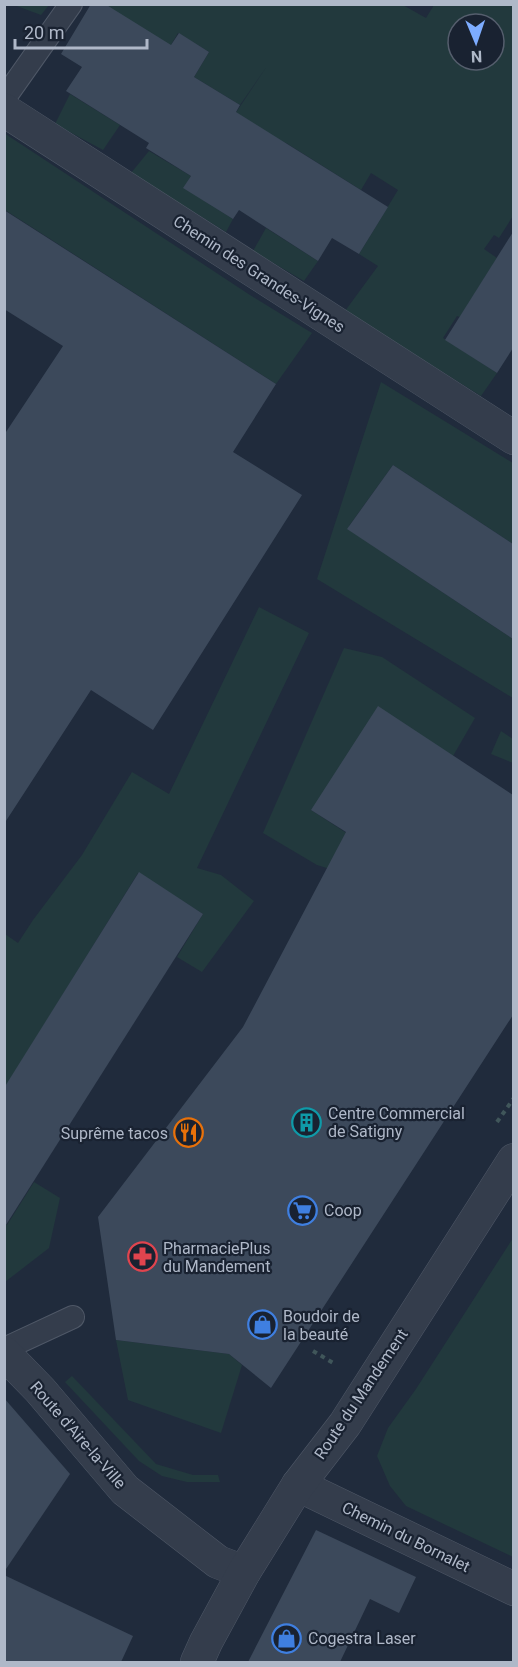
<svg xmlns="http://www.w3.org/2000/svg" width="518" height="1667" viewBox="0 0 518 1667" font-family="Roboto,sans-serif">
	<rect width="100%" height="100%" fill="#202b3c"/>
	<g fill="#22393d" fill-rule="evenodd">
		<path d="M 401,4 L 426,18 L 434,5 L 513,5 L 513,216 L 499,238 L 494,235 L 484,249 L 497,258 L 460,317 L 457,316 L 443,338 L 497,373 L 481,396 L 345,311 L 378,266 L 359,254 L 398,190 L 371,173 L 361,190 L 286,143 L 231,120 L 267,66 L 240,105 L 194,77 L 209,52 L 178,33 L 165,55 L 105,5 ZM 458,24 L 494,24 L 494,60 L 458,60 Z"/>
		<polygon points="14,5 49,4 49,5 41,15"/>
		<polygon points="70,94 120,125 103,150 55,124"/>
		<polygon points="4,133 250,295 312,333 276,384 5,210"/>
		<polygon points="149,151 191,176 184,188 233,219 226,232 131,173"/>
		<polygon points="266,228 318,261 304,281 253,251"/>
		<polygon points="381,382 513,463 513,544 393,465 349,526 394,560 513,639 513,698 317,579"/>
		<polygon points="259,607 309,633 197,868 221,875 254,901 202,972 177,957 203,914 138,873 5,1088 5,934 18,943 33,920 82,855 132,772 169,794"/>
		<polygon points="344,648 382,657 475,718 453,756 311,810 385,858 372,882 317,865 263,833"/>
		<polygon points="501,731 513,739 513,763 491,754"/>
		<polygon points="34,1182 60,1198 49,1248 5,1282 5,1224 7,1225"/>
		<polygon points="513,1238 513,1557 406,1506 390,1486 377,1456 388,1428 416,1389"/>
		<polygon points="116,1340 229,1354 242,1365 221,1433 128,1400"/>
		<polygon points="72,1376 156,1464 193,1475 218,1475 220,1482 187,1482 162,1476 139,1461 65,1382"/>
	</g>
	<g fill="#3c495b">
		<polygon points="91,4 105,4 171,45 179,33 209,52 194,77 240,105 236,112 388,207 359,254 332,238 318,261 239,210 233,219 183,188 191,176 146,148 149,143 66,91 82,67 61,54"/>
		<polygon points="4,210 276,384 233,452 302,495 153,730 91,690 4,824 4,435 63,346 4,309"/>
		<polygon points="513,232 513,348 497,373 445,340"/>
		<polygon points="393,465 513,544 513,639 347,529"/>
		<polygon points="378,706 513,795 513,1015 271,1388 229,1354 116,1340 98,1217 243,1027 346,832 311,810"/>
		<polygon points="139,872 203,914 4,1228 4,1088"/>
		<polygon points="4,1398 70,1474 4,1572"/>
		<polygon points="316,1530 416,1577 399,1613 370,1599 340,1662 248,1662"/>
		<polygon points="4,1575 133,1636 121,1662 4,1662"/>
	</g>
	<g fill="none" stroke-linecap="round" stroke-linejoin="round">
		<defs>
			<g id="service">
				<polyline points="4,99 71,4"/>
				<polyline points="4,1349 73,1317"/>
			</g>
			<g id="minor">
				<polyline points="4,110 514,438"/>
				<polyline points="4,1353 40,1390 125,1490 218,1562 244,1572"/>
				<polyline points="298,1485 514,1589"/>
			</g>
			<polyline id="tertiary" points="197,1662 206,1642 244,1572 298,1485 345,1424 514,1160"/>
		</defs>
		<use href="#service" stroke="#4f5867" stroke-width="24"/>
		<use href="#minor" stroke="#4f5867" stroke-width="34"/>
		<use href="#tertiary" stroke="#4f5867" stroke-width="34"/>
		<g stroke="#40565a" stroke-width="4" stroke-dasharray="4.5 4.5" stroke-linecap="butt">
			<polyline points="497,1122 514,1098"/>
			<polyline points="313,1351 335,1364"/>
		</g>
		<use href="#service" stroke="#343d4c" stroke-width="22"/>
		<use href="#minor" stroke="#343d4c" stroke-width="33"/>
		<use href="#tertiary" stroke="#343d4c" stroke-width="33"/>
	</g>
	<defs>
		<symbol id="building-ring" viewBox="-11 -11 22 22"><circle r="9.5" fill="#192231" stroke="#0f9aa8" stroke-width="1.5"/><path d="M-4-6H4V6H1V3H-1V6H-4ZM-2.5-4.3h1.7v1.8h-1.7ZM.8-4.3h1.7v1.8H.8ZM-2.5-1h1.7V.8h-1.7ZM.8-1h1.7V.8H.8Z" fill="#0f9aa8"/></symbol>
		<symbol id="restaurant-ring" viewBox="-11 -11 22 22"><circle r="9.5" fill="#192231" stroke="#e8710a" stroke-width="1.5"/><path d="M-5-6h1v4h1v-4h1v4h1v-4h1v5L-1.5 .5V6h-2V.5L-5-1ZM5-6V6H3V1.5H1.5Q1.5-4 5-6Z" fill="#e8710a"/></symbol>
		<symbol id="supermarket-ring" viewBox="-11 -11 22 22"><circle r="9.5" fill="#192231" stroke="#3f7fe0" stroke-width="1.5"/><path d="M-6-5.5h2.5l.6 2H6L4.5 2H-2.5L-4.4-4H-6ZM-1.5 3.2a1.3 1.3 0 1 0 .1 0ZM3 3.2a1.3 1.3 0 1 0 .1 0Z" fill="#3f7fe0"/></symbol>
		<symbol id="pharmacy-ring" viewBox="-11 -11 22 22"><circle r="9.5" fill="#192231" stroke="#e0444e" stroke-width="1.5"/><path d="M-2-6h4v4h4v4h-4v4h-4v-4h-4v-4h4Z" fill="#e0444e"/></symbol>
		<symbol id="shop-ring" viewBox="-11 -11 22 22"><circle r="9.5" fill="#192231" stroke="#3f7fe0" stroke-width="1.5"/><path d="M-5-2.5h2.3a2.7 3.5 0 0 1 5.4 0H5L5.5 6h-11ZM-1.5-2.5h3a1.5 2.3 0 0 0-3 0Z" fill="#3f7fe0"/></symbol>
	</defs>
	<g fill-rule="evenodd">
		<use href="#building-ring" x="290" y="1106" width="33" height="33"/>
		<use href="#restaurant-ring" x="172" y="1116" width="33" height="33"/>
		<use href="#supermarket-ring" x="286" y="1194" width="33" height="33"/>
		<use href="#pharmacy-ring" x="126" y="1240" width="33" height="33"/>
		<use href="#shop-ring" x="246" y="1308" width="33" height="33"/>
		<use href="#shop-ring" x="270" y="1622" width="33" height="33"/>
	</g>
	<g text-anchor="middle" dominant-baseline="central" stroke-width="4.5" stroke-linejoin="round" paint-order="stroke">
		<g font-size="16" fill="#afb8c8" stroke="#192231">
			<text transform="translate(259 274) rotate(33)">Chemin des Grandes-Vignes</text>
			<text transform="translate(361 1394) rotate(-56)">Route du Mandement</text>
			<text transform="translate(78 1435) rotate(49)">Route d'Aire-la-Ville</text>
			<text transform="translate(406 1537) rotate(26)">Chemin du Bornalet</text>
		</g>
		<g font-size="16" fill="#afb8c8" stroke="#192231" text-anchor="start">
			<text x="328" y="1113">Centre Commercial<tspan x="328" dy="18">de Satigny</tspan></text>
			<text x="168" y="1133" text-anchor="end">Suprême tacos</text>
			<text x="324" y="1210">Coop</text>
			<text x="163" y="1248">PharmaciePlus<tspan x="163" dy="18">du Mandement</tspan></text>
			<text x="283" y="1316">Boudoir de<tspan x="283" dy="18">la beauté</tspan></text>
			<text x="308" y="1638">Cogestra Laser</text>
		</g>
	</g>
	<rect width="518" height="1667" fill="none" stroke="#afb8c8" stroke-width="12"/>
	<g transform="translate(476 42) rotate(178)"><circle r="28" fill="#192231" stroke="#555e6d" stroke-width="1.5"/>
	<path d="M0-4.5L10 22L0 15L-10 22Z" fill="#7dacff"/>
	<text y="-9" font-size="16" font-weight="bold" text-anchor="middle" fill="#afb8c8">N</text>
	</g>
	<path d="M15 39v9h132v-9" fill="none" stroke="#afb8c8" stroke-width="3"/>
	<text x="24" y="39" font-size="18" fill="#afb8c8" stroke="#192231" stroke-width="4.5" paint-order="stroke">20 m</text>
</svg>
